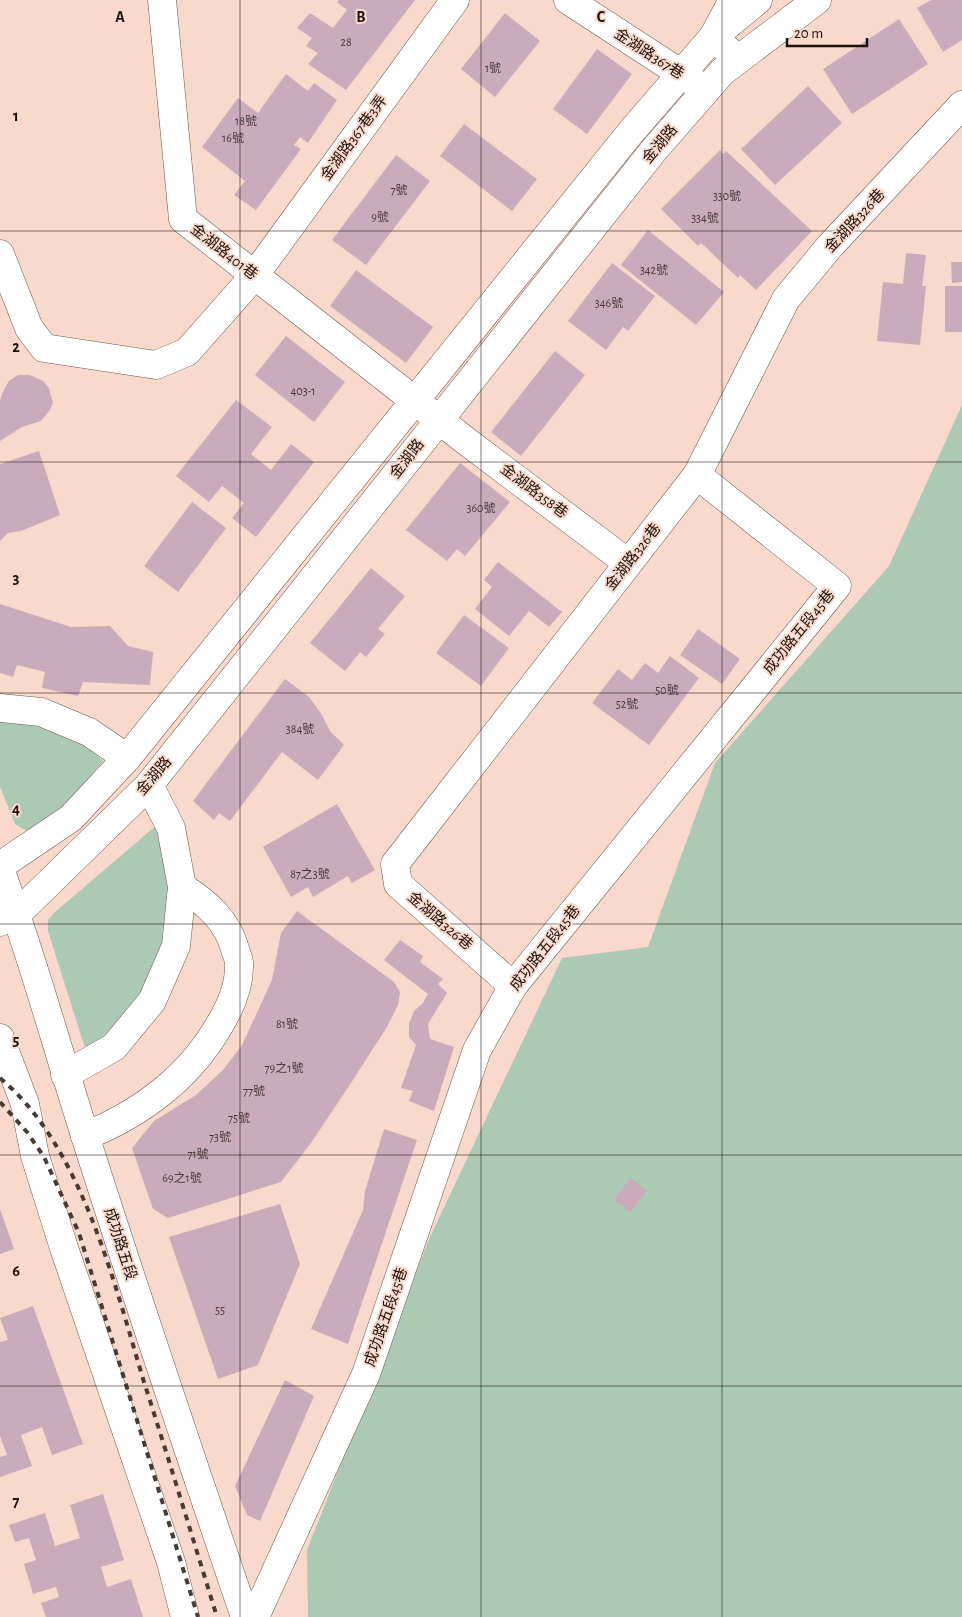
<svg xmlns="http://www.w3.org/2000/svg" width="962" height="1617" viewBox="0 0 962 1617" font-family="'Alegreya Sans','Noto Sans TC',sans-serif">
	<rect width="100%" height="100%" fill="#f9d9cc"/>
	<g fill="#acc9b5">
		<polygon points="962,405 962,1617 308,1617 307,1550 429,1239 562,958 648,947 715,763 889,566"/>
		<path d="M 0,719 C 37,723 76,734 103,761 L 66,806 L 30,832 L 23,829 L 15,824 L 0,787 Z"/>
		<polygon points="158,824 169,859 169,946 119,1035 85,1048 48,931 48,920 55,912"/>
	</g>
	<g fill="#c9abbb">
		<polygon points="339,0 415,0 346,90 308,64 318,53 306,46 312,38 297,28 310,13 333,28 347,10 337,2"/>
		<polygon points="931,0 962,0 962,40 943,52 917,8"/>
		<polygon points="505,13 540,41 495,97 461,69"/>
		<polygon points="899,19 928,64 852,114 823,69"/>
		<polygon points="597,49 632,74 587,134 553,109"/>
		<polygon points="286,74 308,91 314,83 337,100 308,143 300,137 294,145 301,149 256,210 234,195 245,181 202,147 238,98 258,113"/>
		<polygon points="808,86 842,123 775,185 741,149"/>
		<polygon points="464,124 537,179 512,211 440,156"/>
		<polygon points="720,150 723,154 726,151 812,231 756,290 740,275 738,278 701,243 698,246 661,209"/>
		<polygon points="396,155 430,181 366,265 332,240"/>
		<polygon points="648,230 724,292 696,325 621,265"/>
		<polygon points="906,253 926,255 922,286 926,286 920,345 877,341 883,282 903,284"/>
		<polygon points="951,262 962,262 962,282 952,283"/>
		<polygon points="612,263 655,296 628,331 623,327 606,350 568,321"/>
		<polygon points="356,270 433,327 406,363 330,306"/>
		<rect x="945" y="286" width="17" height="46"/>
		<polygon points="286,336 345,382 314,422 255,375"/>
		<polygon points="555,351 585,375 521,456 491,432"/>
		<polygon points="18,375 30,375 43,381 49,388 53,403 50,410 41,421 22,427 0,441 0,401 3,391 9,381"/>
		<polygon points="236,400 272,427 251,454 271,470 291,444 314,462 256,537 232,518 244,503 222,486 209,502 176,476"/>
		<polygon points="39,451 60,515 21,531 8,533 0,541 0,464"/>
		<polygon points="460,463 510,502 465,556 457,549 447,561 406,530"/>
		<polygon points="192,502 226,528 178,592 144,566"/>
		<polygon points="498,562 562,612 549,627 529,611 509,636 475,609 492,587 484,580"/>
		<polygon points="371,568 405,596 378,629 385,634 366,657 360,652 345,671 310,643"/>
		<polygon points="0,604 71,627 110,626 128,646 153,652 150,685 83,682 78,696 42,688 45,672 17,665 13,677 0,673"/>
		<polygon points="464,615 509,648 481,686 436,653"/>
		<polygon points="698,629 740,659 722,684 680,655"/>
		<polygon points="670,656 699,678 649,745 592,703 618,669 632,680 645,663 658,673"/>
		<polygon points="285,679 309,697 322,715 330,731 344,745 318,780 282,752 230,821 219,813 214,820 193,801"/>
		<polygon points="337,804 375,870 352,883 348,876 313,897 308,887 291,897 263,847"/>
		<polygon points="297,911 394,982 400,992 398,1005 387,1027 351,1083 311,1143 281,1182 168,1218 153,1209 132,1148 154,1121 196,1095 223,1070 242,1045 272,980 281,933"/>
		<polygon points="400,940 423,956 420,962 443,979 438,984 447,993 428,1024 430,1039 454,1047 434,1111 409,1101 413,1091 401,1088 416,1045 409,1037 409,1024 414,1011 423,1003 428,994 384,960"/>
		<polygon points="384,1129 417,1140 348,1344 311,1329 363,1210 365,1191"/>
		<polygon points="631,1178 647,1191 630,1212 614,1200"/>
		<polygon points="280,1204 300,1264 258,1365 218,1379 169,1237"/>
		<polygon points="0,1209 14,1249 0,1254"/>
		<polygon points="33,1306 83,1444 52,1455 42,1427 21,1435 32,1466 0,1477 0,1457 7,1455 0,1436 0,1342 8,1340 0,1318"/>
		<polygon points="285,1380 314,1396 260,1521 247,1515 235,1486"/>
		<polygon points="103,1494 124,1560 101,1567 107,1587 131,1579 143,1617 46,1617 41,1603 59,1597 56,1587 33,1594 24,1564 36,1560 29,1538 15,1542 9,1525 45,1513 55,1546 80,1538 70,1505"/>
	</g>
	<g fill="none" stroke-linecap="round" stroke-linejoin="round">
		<defs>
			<g id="minor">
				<polyline points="162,0 183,219 466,441 628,563"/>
				<polyline points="568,0 706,90"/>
				<polyline points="733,0 713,37 738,59"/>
				<polyline points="0,254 29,328 44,348 156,365 187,352 254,276 455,0"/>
				<polyline points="513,986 398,884 395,864 697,475 786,299 830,246 962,105"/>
				<path d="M 85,1136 C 141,1114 190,1077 220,1024 C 231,1006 240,985 239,963 C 239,959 236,953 235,949 C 227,920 206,902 182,887"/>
				<polyline points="255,1617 366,1374 477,1050 513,986 837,586 697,475"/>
			</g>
			<g id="major">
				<polyline points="0,708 41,712 89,732 127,758"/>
				<polyline points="0,866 71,818 127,758 631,132 713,37 758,0"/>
				<path d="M 0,869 C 34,961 59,1055 89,1148 C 139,1305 192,1461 245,1617"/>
				<polyline points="0,922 17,914 149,785 654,150 722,72 817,0"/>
				<polyline points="0,1038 25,1104 35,1156 64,1248 171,1562 185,1617"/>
				<polyline points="65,1075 114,1047 152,1001 176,946 182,887 171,828 149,785"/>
			</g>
		</defs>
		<use href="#minor" stroke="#72574c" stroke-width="29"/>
		<use href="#major" stroke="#72574c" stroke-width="29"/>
		<use href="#minor" stroke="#fff" stroke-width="28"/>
		<use href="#major" stroke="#fff" stroke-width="28"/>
		<g stroke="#4a3a34" stroke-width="4" stroke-dasharray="6 6" stroke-linecap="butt">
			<path d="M 0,1078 C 82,1146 114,1283 144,1382 C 169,1460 193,1539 217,1617"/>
			<polyline points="0,1102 27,1132 44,1157 79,1233 198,1617"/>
		</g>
	</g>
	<path fill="none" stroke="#1c110c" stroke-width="1" stroke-opacity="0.55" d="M 240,0 L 240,1617M 481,0 L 481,1617M 722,0 L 722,1617M 0,231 L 962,231M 0,462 L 962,462M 0,693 L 962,693M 0,924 L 962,924M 0,1155 L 962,1155M 0,1386 L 962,1386"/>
	<g text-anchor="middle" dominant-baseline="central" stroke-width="4" stroke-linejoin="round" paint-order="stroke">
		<g font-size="12" fill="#473838">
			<text x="346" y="42">28</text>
			<text x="493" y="68">1號</text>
			<text x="246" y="121">18號</text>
			<text x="233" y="138">16號</text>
			<text x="399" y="190">7號</text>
			<text x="727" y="196">330號</text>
			<text x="380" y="217">9號</text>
			<text x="705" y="218">334號</text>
			<text x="654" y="270">342號</text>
			<text x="609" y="303">346號</text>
			<text x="303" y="391">403-1</text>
			<text x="481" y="508">360號</text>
			<text x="667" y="690">50號</text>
			<text x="627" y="704">52號</text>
			<text x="300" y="729">384號</text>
			<text x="310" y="874">87之3號</text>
			<text x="287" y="1024">81號</text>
			<text x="284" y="1068">79之1號</text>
			<text x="254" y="1091">77號</text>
			<text x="239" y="1118">75號</text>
			<text x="220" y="1137">73號</text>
			<text x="198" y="1154">71號</text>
			<text x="182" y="1178">69之1號</text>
			<text x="220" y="1310">55</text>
		</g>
		<g font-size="15" fill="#1c110c" stroke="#f9d9cc">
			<text transform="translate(649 54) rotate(33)">金湖路367巷</text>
			<text transform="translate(354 138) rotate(-54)">金湖路367巷3弄</text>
			<text transform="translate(660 144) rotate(-50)">金湖路</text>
			<text transform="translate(855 221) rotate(-47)">金湖路326巷</text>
			<text transform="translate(224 252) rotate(38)">金湖路401巷</text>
			<text transform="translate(407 459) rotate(-52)">金湖路</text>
			<text transform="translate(534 491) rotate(37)">金湖路358巷</text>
			<text transform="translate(633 557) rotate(-52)">金湖路326巷</text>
			<text transform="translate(799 632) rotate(-51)">成功路五段45巷</text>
			<text transform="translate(154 776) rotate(-49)">金湖路</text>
			<text transform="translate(440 921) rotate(41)">金湖路326巷</text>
			<text transform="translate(545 948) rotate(-52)">成功路五段45巷</text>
			<text transform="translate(120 1244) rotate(72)">成功路五段</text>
			<text transform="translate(386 1317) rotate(-71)">成功路五段45巷</text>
		</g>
	</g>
	<g font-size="16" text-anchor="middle" font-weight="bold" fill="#1c110c" stroke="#f9d9cc" stroke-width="4" stroke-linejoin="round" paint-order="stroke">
		<text x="120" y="22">A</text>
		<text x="361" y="22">B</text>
		<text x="601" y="22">C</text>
		<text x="16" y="121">1</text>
		<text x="16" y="352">2</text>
		<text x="16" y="583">3</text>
		<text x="16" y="814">4</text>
		<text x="16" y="1045">5</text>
		<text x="16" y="1276">6</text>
		<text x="16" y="1507">7</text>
	</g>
	<path d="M787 38v8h80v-8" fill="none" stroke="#1c110c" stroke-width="2.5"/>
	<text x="794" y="38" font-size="15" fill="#1c110c" stroke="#f9d9cc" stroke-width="4" paint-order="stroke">20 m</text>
</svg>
